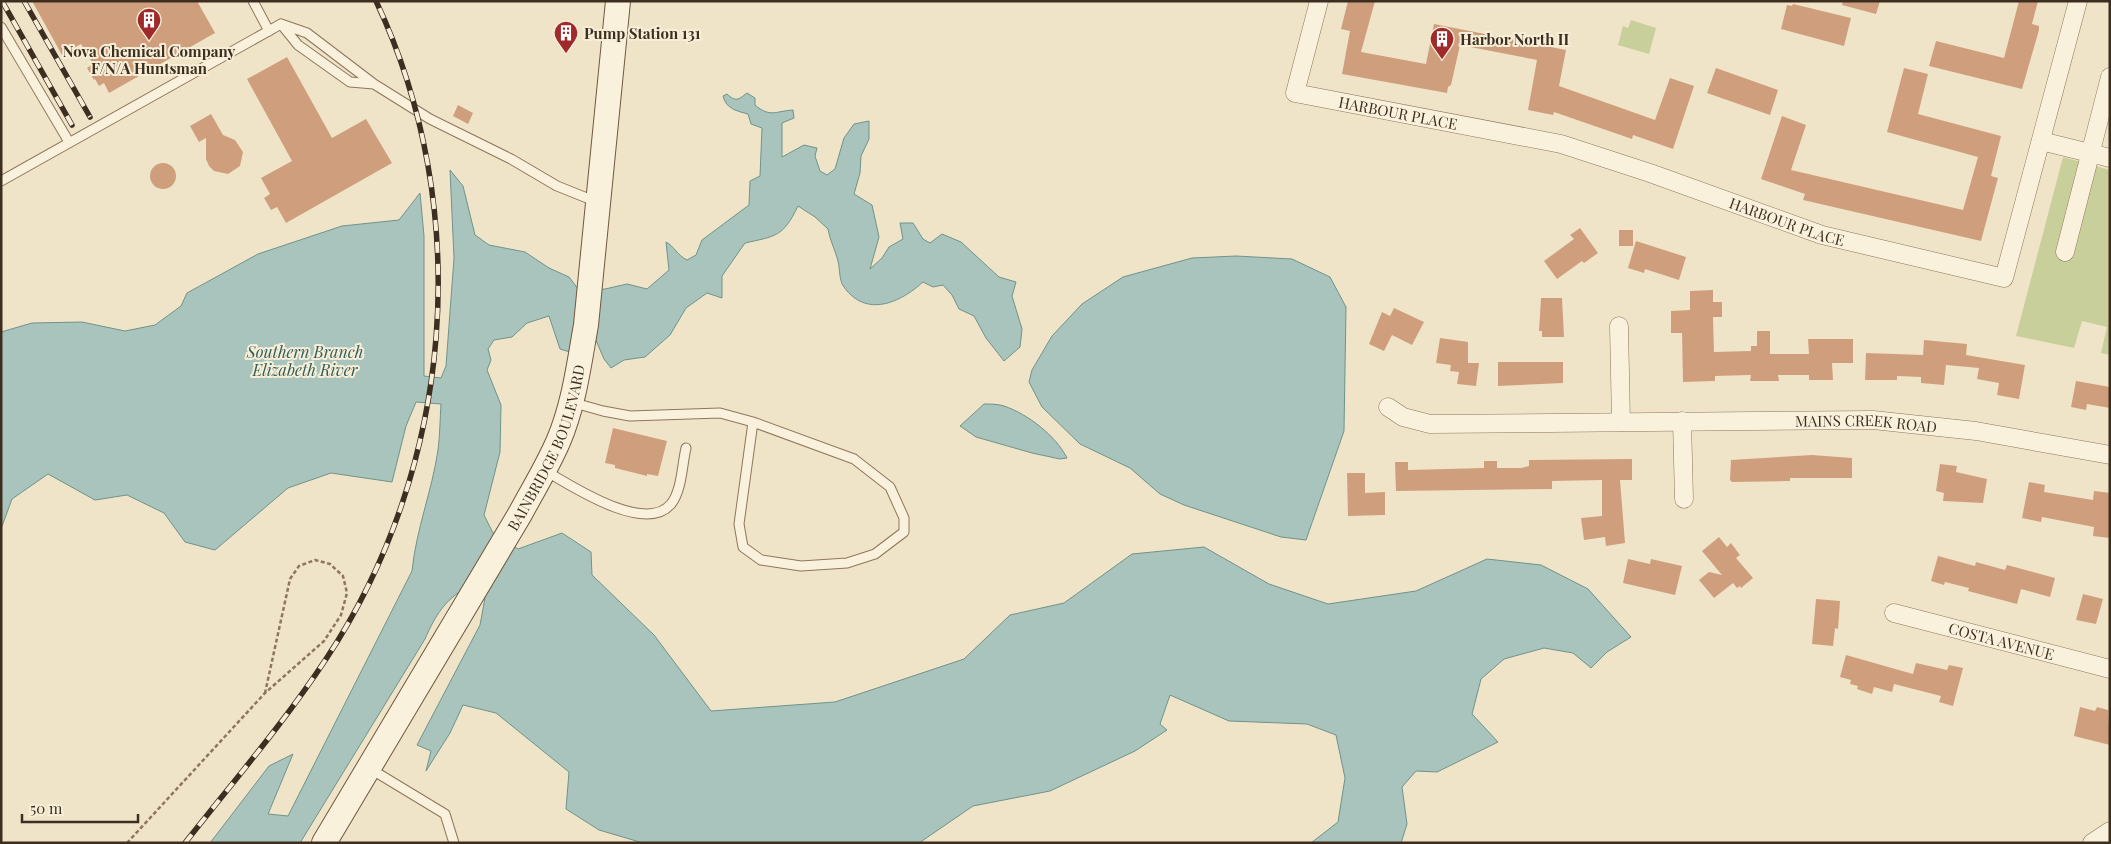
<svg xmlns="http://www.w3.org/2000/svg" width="2111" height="844" viewBox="0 0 2111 844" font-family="'Playfair Display',serif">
	<rect width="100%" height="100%" fill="#f0e4c8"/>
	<g fill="#c9cf9b">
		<polygon points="1631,20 1656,28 1649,54 1618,45 1623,26 1628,28"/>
		<polygon points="2063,157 2110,170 2110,355 2101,353 2107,327 2082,321 2074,348 2016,336"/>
	</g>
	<g fill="#a9c4bc" stroke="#6f938a">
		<path d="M 747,93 L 755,98 L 755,105 C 770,118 776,111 793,110 L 794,118 L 782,123 L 782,157 L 804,145 L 817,148 L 815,156 L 820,171 L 827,175 L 835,169 L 844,138 L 854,124 L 869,121 L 869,139 L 861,156 L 860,173 L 854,194 L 872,205 L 879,237 L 870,269 L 882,258 L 889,247 L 903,239 L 900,223 L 913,223 L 923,239 L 930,243 L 942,234 L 961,242 L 999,277 L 1016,282 L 1012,296 L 1022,329 L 1020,347 L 1004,361 L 986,338 L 974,316 L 959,309 L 952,295 L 943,285 L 933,287 L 923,282 C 900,303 866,318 844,287 C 839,281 840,269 838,261 C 835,249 830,241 828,229 L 815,217 L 798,206 C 783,237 776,236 745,243 L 722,276 L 722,298 L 707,293 L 686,308 L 670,335 L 645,357 L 624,360 L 611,368 L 604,359 L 595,338 L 583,356 L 560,349 L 549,316 L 527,323 L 512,337 L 494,340 L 488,349 L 491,360 L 487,370 L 501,405 L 500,452 L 484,515 L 493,533 L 518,549 L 562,533 L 591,552 L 592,575 L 654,635 L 711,711 L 835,702 L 964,659 L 1010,615 L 1064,603 L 1132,554 L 1204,547 L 1269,584 L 1328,604 L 1416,591 L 1487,559 L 1541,565 L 1588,589 L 1631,637 L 1607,652 L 1591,668 L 1573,653 L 1544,648 L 1504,659 L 1481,679 L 1472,714 L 1498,742 L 1437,772 L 1416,771 L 1402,787 L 1407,824 L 1401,843 L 1311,843 L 1338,822 L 1345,778 L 1336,735 L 1307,724 L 1229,721 L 1170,695 L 1160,724 L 1167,730 L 1135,751 L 1050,791 L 973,806 L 919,843 L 643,843 L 599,830 L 566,809 L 569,772 L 496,713 L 463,705 L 450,733 L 426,771 L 431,751 L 417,745 L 480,625 L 485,598 L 466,587 C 444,602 436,614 425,639 L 300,843 L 210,843 L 269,766 L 293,754 L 268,814 L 288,816 L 412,571 C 416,530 432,491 438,450 C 440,435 440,419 441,404 L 416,402 L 406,426 L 392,482 L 331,473 L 288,488 L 215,550 L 185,542 L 164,513 L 127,495 L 95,500 L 48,474 L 12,499 L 1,529 L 1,332 L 32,323 L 82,322 L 125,331 L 155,325 L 181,306 L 187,293 L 258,254 L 342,226 L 399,220 L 420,193 L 424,236 L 424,376 L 441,378 L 446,366 L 454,258 L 450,170 L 463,186 L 475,235 L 489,245 L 525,252 L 549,268 L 569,277 L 579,290 L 605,289 L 627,284 L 647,289 L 669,270 L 666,242 C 675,247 677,255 687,260 L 696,255 L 702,240 L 749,205 L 750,181 L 760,176 L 762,128 L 751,124 L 748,114 C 737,111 726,109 723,96 L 727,94 C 736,102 738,100 747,93 Z"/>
		<polygon points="1236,256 1292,259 1330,277 1346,307 1344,431 1306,540 1281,537 1184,505 1160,494 1130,468 1080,444 1042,407 1029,382 1032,370 1052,336 1082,304 1123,277 1192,258"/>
		<path d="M 984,404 C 990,404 998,404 1004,406 C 1028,414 1056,436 1067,458 L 1060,459 L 1032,453 L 976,437 L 960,426 Z"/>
	</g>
	<g fill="#cf9f7d">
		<polygon points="32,1 197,1 215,33 109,93 104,83 99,86 95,79 94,80 87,68 93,64 81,44 62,55"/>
		<polygon points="1348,1 1375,1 1361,52 1426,64 1434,24 1566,50 1559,86 1655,120 1670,78 1694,86 1673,149 1633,135 1632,139 1554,112 1553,115 1528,110 1537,60 1460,45 1451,85 1448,87 1447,93 1342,74 1350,31 1341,29"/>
		<polygon points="1843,1 1880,1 1876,14 1842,5"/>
		<polygon points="2019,1 2038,1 2032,24 2039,26 2039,30 2022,89 1929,66 1936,41 2004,58"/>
		<polygon points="1793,4 1851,18 1844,46 1781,29 1787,5 1792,6"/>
		<polygon points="287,57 332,138 366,119 392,163 286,223 277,207 271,210 264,198 270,194 261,178 292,161 247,79"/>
		<polygon points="1716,68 1778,90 1770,115 1707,93"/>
		<polygon points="1904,68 1928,74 1918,114 2001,136 1991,176 1998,178 1981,241 1803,200 1805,194 1761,179 1782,116 1806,125 1791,170 1963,210 1978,157 1887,132"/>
		<polygon points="458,105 473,113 468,124 453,116"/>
		<polygon points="211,114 223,135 235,140 243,152 240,166 228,174 214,171 209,166 206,159 206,138 199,142 190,126"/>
		<circle cx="163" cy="176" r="13"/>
		<polygon points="1580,228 1598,253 1584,263 1582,261 1557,279 1544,261 1574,239 1570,235"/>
		<rect x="1619" y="230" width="14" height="16"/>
		<polygon points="1636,241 1686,257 1679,280 1645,269 1644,273 1628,268"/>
		<polygon points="1713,290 1713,302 1722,302 1722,317 1713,317 1714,352 1751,351 1751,346 1757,346 1757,331 1770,331 1770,354 1809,354 1808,339 1853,339 1853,363 1832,363 1833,380 1809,380 1809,375 1778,375 1779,381 1750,381 1751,375 1715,376 1715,381 1683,382 1682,333 1671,333 1671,311 1690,310 1690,291"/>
		<polygon points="1541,298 1562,298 1564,337 1542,337 1542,331 1539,331"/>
		<polygon points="1394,308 1424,322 1412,345 1392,335 1384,351 1369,344 1382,312 1390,316"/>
		<polygon points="1440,338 1468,342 1468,363 1479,363 1476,386 1457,384 1459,372 1450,371 1451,365 1436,363"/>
		<polygon points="1924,340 1967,344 1966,355 2025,365 2019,399 1997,395 1999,383 1977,379 1979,368 1946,365 1944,385 1921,383 1921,377 1897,376 1897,380 1865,380 1866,353 1923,355"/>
		<polygon points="1498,362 1563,362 1563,383 1498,386"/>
		<polygon points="2076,381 2110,387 2110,408 2087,404 2086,410 2071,407"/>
		<polygon points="613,428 667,441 658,476 647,474 647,476 615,468 615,465 605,463"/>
		<polygon points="1812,455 1852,458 1852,478 1790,478 1790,481 1732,482 1730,480 1731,460"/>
		<polygon points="1632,459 1632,480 1620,480 1625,543 1606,546 1605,537 1584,540 1581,518 1602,516 1602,480 1552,481 1552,489 1396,491 1395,462 1408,462 1408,470 1484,468 1484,461 1497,461 1497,468 1521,468 1529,466 1529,460"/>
		<polygon points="1940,464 1957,466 1956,472 1987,479 1983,503 1943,501 1944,493 1936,491"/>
		<polygon points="1347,473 1365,473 1365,493 1385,492 1385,515 1348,516"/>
		<polygon points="2029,482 2045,485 2044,492 2093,500 2094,491 2110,493 2110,538 2093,536 2094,527 2089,526 2042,517 2041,522 2022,518"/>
		<polygon points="1719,537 1727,547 1731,543 1740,555 1736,558 1753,578 1741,588 1740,586 1737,588 1733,583 1714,598 1699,580 1709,572 1722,575 1702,551"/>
		<polygon points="1938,556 1975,566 1976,562 2005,570 2007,565 2055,578 2050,597 2021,589 2017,604 1968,591 1969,588 1945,582 1944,585 1931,581"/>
		<polygon points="1628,559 1650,564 1651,559 1682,566 1675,595 1623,583"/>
		<polygon points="2083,594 2103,599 2096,624 2076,620"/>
		<polygon points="1816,599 1840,601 1838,629 1835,628 1833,646 1812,644"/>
		<polygon points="1846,655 1913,674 1916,663 1947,670 1949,665 1963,668 1953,706 1939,702 1941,696 1894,684 1892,692 1874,687 1872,694 1857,689 1858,686 1850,684 1851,680 1840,677"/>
		<polygon points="2080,707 2095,711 2097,707 2108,710 2110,745 2074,736"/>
	</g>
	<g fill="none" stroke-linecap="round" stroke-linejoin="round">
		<defs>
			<g id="lane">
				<polyline points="253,1 269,31"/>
				<polyline points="1,27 69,142"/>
				<polyline points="374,84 350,82 298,45 281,24 307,33 374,84 430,119 511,159 557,186 597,202"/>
				<polyline points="1,181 281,24"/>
				<polyline points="571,402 603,411 630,416 720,413 753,422 854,459 890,487 904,518 904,532 875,554 847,563 801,566 761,560 743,547 739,524 753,422"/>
				<path d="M 544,470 C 570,485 645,535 671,504 C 682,490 682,465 686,448"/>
				<polyline points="369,768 445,814 454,843"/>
			</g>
			<g id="street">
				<path id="s1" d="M 1319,1 L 1295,93 L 1561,144 L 1650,173 L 1822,235 L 2004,278 L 2078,1"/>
				<polyline points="2041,141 2110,158"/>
				<polyline points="2065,252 2110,77"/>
				<polyline points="1619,326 1621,422"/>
				<path id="s2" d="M 1388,407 L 1403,417 L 1430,424 L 1873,420 L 1976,431 L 2110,455"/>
				<polyline points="1682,421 1684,499"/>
				<path id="s3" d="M 1894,613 L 2110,669"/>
				<polyline points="2092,843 2110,831"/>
			</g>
			<g id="secondary">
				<path id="s4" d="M 324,843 L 520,514 C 533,490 547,467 558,442 C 574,405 579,364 586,325 L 618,1"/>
			</g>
		</defs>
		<use href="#lane" stroke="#8d765c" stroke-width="11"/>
		<use href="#street" stroke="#8d765c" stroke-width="19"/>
		<use href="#secondary" stroke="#6f573f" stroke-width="26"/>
		<polyline stroke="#8d765c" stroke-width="2.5" stroke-dasharray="4 2.5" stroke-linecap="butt" points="127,843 265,693 324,641 341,615 347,593 343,576 330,564 315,560 299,566 290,579 265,693"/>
		<use href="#lane" stroke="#faf1dc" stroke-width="9"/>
		<use href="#street" stroke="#faf1dc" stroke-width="18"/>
		<use href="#secondary" stroke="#faf1dc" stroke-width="24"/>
		<defs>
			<g id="rail">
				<polyline points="2,1 72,125"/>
				<polyline points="24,1 90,117"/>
				<path d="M 185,843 C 232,783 284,723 326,659 C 454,467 475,211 376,1"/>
			</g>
		</defs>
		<use href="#rail" stroke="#3d2e20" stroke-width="5.5"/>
		<use href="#rail" stroke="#f7eed8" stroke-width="4" stroke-dasharray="11" stroke-linecap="butt"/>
	</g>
	<defs>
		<symbol id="building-pin" viewBox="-11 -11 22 30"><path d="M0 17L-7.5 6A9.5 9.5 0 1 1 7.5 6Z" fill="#9e2a2b" stroke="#f7eed8"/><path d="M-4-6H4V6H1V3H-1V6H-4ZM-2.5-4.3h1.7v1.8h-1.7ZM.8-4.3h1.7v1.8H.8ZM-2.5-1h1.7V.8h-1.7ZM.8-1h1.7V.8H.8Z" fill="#fff"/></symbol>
	</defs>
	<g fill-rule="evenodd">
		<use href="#building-pin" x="135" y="6" width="28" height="38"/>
		<use href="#building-pin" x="552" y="19" width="28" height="38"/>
		<use href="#building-pin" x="1428" y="25" width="28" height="38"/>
	</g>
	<g text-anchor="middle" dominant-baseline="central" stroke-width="4" stroke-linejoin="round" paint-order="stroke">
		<g font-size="15" font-weight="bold" fill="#3d2e20" stroke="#f7eed8" text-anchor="start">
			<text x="584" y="33">Pump Station 131</text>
			<text x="1460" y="39">Harbor North II</text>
			<text x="149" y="51" text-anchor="middle">Nova Chemical Company<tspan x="149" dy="17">F/N/A Huntsman</tspan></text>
		</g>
		<g font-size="15" fill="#3d2e20" stroke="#f7eed8">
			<text stroke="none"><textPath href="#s1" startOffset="200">HARBOUR PLACE</textPath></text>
			<text stroke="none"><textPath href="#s1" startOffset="605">HARBOUR PLACE</textPath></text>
			<text stroke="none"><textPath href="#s2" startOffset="482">MAINS CREEK ROAD</textPath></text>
			<text stroke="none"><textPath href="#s4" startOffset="455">BAINBRIDGE BOULEVARD</textPath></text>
			<text stroke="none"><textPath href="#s3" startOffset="111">COSTA AVENUE</textPath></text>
		</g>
		<g font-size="16" font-style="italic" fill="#2f5d5a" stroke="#f7eed8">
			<text x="305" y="351">Southern Branch<tspan x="305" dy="18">Elizabeth River</tspan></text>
		</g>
	</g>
	<rect width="2111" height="844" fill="none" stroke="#3d2e20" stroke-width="5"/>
	<path d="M22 814v8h116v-8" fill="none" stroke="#3d2e20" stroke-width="2.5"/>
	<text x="30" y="814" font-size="15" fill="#3d2e20" stroke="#f7eed8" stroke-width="4" paint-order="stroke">50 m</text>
</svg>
